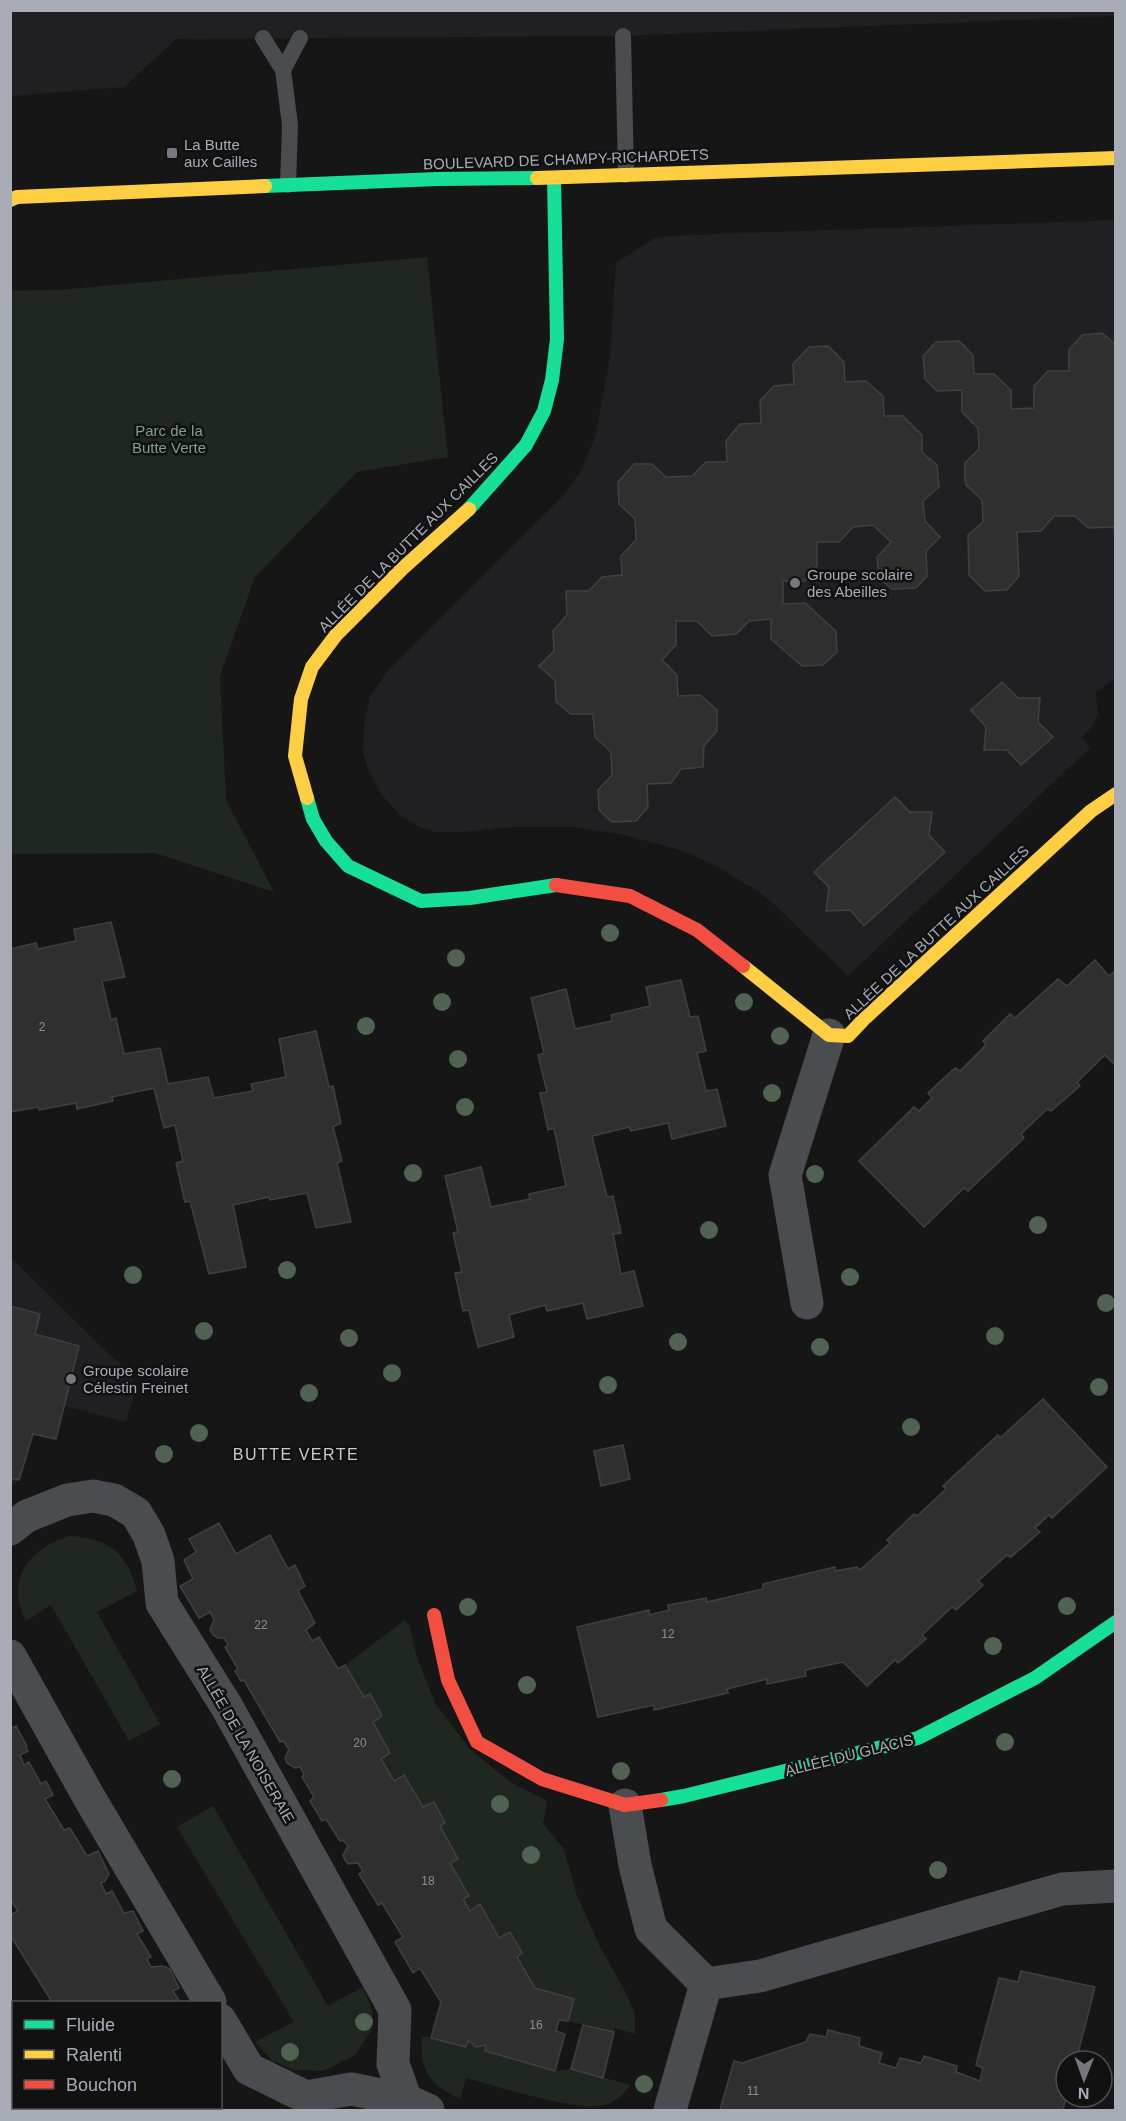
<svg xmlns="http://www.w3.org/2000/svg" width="1126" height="2121" viewBox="0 0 1126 2121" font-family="Helvetica,sans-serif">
	<rect width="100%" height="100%" fill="#161617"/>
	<g fill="#202022">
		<polygon points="11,11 1115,11 1115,16 623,36 176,39 124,87 11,96"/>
		<polygon points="1115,220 1115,678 1096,692 1098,715 1091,728 1082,737 1090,748 848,976 775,905 759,892 715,865 683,851 625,835 575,827 511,827 464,832 436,832 421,828 400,815 381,794 368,769 363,753 364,725 370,696 387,672 564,495 581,471 595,437 610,358 616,263 655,238 684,235"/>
		<polygon points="10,1257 106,1351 127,1370 136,1388 126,1422 64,1406 56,1439 33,1434 19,1480 11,1486"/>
	</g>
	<g fill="#202721">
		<polygon points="427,257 448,457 357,472 255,577 220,676 226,800 274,892 155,853 11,854 11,291 70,289"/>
		<path d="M 69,1536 C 109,1538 127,1553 137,1591 L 97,1612 L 160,1724 L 129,1741 L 51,1605 L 26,1621 C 5,1579 29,1549 69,1536 Z"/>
		<polygon points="405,1620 410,1627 416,1655 435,1703 469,1748 510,1782 547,1801 543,1824 564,1849 576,1893 600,1947 625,1991 635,2014 635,2034 615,2028 614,2032 568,2021 573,1999 535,1988 517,1957 521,1953 510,1932 499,1938 480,1904 470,1911 463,1899 468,1896 450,1863 440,1826 445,1823 434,1802 423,1807 405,1775 394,1781 381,1759 390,1753 373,1722 382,1716 370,1694 364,1697 345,1665"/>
		<polygon points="213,1806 328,2006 363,1987 373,2013 371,2031 355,2055 323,2071 294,2070 272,2061 255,2042 294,2022 177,1827"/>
		<path d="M 422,2036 L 466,2047 L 468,2040 L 476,2047 L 486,2045 L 485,2052 L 555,2071 L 571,2069 L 631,2085 C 624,2093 616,2102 605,2105 C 577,2112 497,2086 466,2078 L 460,2099 C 429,2084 419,2070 422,2036 Z"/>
	</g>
	<g fill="#2f2f30" stroke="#3f4043" stroke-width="1.5">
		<polygon points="1102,333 1116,345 1116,553 1114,527 1088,528 1075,516 1054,516 1041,531 1017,532 1019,576 1007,590 985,591 969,575 968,535 983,522 982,500 966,485 965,480 965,463 979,449 978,428 962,412 962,390 937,391 925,379 923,356 936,342 959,341 973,355 974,374 994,374 1011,390 1011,409 1034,408 1034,386 1048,371 1069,371 1069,350 1082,335"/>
		<polygon points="828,346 844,362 845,382 866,381 883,396 884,416 903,416 922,435 922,452 937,465 939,487 923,501 925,521 940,537 926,551 927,576 916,588 892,589 879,578 877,557 891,542 873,525 853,527 839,542 817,542 817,566 805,581 783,581 783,604 805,603 836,631 837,652 823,665 802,666 771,639 771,619 749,621 736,634 712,636 697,621 676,621 676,645 662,660 677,675 678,696 700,695 717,710 717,731 704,746 703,767 681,769 671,783 647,784 648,807 636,821 612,822 599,810 598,790 612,775 611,752 595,737 593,714 571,714 556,702 555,680 539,666 554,651 553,631 567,615 566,591 589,591 602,577 622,575 621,556 636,540 635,519 619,504 618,482 634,464 652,464 666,477 692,476 706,462 727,462 726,441 740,424 761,423 760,401 774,386 794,384 793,364 809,347"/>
		<polygon points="1002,682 1018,698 1040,698 1038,722 1053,737 1021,765 1007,750 984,750 986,727 971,710"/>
		<polygon points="895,797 910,812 932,812 929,835 945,852 864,926 850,910 826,911 829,887 814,872"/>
		<polygon points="111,922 125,977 102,981 111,1020 116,1018 124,1054 160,1048 168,1084 208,1077 214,1098 253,1091 251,1084 286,1077 279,1039 316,1031 329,1087 333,1086 341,1123 333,1127 342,1161 337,1163 351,1222 316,1228 307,1193 270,1200 269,1197 233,1205 246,1267 209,1274 190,1201 185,1202 176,1163 183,1161 175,1125 164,1128 154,1088 112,1097 113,1101 77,1109 76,1103 39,1110 38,1107 10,1112 10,949 36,943 38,949 76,941 74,929"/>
		<polygon points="1095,960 1109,976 1116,970 1116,1066 1105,1055 1077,1082 1080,1086 1051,1111 1047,1109 1021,1134 1024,1138 968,1191 964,1188 924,1227 859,1161 914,1107 919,1111 932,1098 928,1093 955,1068 960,1071 986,1045 983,1041 1010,1014 1015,1018 1058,979 1067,986"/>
		<polygon points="681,980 690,1017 698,1016 706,1051 697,1053 706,1091 717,1089 726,1126 672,1139 668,1123 631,1131 629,1127 592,1136 607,1197 613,1196 621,1233 613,1234 621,1274 634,1271 643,1306 587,1319 583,1303 547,1311 545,1305 509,1315 514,1337 478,1347 469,1310 463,1311 455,1273 462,1272 453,1233 458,1232 445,1176 481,1167 491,1207 530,1199 529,1194 566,1186 554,1128 548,1130 540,1093 547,1092 538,1055 544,1053 531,998 566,989 575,1029 612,1021 611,1015 650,1006 646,987"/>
		<polygon points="10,1306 40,1314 35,1334 79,1346 56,1439 33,1434 19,1480 10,1478"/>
		<polygon points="1043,1399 1107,1467 1052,1518 1049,1515 1035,1528 1040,1532 1011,1557 1007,1555 978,1581 983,1585 956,1610 952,1607 922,1635 926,1639 898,1663 895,1660 867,1686 843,1662 805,1670 806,1676 767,1684 767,1679 727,1689 728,1693 654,1710 654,1705 598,1717 577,1627 649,1610 650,1615 669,1610 668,1605 706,1598 707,1602 763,1589 763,1584 835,1567 835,1571 857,1567 860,1570 890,1543 887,1540 914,1514 917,1516 946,1489 943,1486 998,1435 1000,1438"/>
		<polygon points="623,1445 630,1479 601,1486 594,1451"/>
		<polygon points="219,1523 236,1554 270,1535 288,1569 295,1565 305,1586 298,1591 315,1623 306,1630 312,1641 319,1637 338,1669 345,1665 364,1697 370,1694 382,1716 373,1722 390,1753 381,1759 394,1781 404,1775 423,1807 434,1802 445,1823 440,1826 458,1859 450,1863 469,1896 463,1899 470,1911 480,1904 499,1938 510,1932 522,1953 517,1957 535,1988 574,1999 568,2021 559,2020 556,2031 565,2034 555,2071 485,2051 486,2045 476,2047 468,2040 466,2047 431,2038 441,2002 420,1968 413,1973 395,1942 403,1937 382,1903 378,1905 359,1874 363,1871 358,1863 348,1864 345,1860 343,1855 348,1846 343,1840 340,1841 326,1819 322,1821 310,1801 314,1797 302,1777 304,1774 300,1767 295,1768 287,1763 285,1758 289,1749 283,1741 280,1742 244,1680 241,1681 235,1671 238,1669 225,1647 228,1645 224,1638 218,1638 213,1635 210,1630 214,1620 210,1612 199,1618 180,1586 193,1579 184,1560 196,1552 189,1539"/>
		<polygon points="16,1726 27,1746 26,1747 28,1751 20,1755 24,1765 29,1762 41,1784 46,1781 53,1795 45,1799 64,1830 70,1828 87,1856 98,1851 109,1874 105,1881 101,1883 106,1894 112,1891 124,1913 133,1911 143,1931 137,1934 151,1957 147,1959 151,1967 163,1966 170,1969 179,1988 173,1991 180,2002 52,2002 10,1935 10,1915 18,1911 10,1899 10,1729"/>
		<polygon points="1021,1971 1095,1987 1076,2061 1066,2061 1066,2097 1063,2110 720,2110 734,2061 742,2063 806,2042 810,2034 826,2037 828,2030 860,2038 859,2046 882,2053 879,2063 896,2068 900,2058 921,2063 924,2056 957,2066 956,2072 980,2081 983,2068 976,2065 999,1978 1018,1982"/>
		<polygon points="583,2025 614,2032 603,2078 571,2069"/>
	</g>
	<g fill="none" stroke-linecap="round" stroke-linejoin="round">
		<g stroke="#4b4c4f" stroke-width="16">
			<polyline points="623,36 626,175"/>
			<polyline points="263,38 283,70 290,125 288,185"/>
			<polyline points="283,70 300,38"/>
		</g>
		<g stroke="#4b4c4f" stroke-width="33">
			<polyline points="807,1303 785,1175 829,1035"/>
			<polyline points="10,1529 27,1516 67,1500 93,1496 114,1500 136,1513 149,1535 158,1561 162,1603 227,1707 395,2010 393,2064 406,2100"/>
			<polyline points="10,1656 90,1799 210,2002"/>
			<polyline points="625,1805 635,1865 651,1929 706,1984"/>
			<polyline points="706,1984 760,1976 1062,1889 1116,1886"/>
			<polyline points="220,2020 249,2069 306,2097"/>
			<polyline points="306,2097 351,2089 406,2100 428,2110"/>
			<polyline points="670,2110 706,1984"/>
		</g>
		<g stroke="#16e098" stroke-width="14">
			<polyline points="265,186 437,179 537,178"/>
			<polyline points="469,509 526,445 544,411 552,380 557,339 554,178"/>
			<polyline points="307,798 313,819 326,841 348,866 421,901 470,898 556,885"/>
			<polyline points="661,1800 684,1796 918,1738 1035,1678 1116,1622"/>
		</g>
		<g stroke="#ffcf43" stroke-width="14">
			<polyline points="537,178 1116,158"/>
			<polyline points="10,200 17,197 265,186"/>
			<polyline points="307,798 295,756 301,699 312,667 336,635 403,568 469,509"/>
			<polyline points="743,966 829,1035 848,1036 865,1018 1091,811 1116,794"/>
		</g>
		<g stroke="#f24e42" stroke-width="14">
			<polyline points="556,885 630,896 697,930 743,966"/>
			<polyline points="434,1615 448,1680 477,1742 542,1779 625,1805 661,1800"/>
		</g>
	</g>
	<g fill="#506252">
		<circle cx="610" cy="933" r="9"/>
		<circle cx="456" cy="958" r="9"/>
		<circle cx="442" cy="1002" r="9"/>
		<circle cx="744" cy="1002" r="9"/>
		<circle cx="366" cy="1026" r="9"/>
		<circle cx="780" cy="1036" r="9"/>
		<circle cx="458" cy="1059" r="9"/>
		<circle cx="772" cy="1093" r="9"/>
		<circle cx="465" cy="1107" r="9"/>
		<circle cx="413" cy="1173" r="9"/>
		<circle cx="815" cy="1174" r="9"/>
		<circle cx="1038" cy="1225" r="9"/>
		<circle cx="709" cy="1230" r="9"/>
		<circle cx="287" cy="1270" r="9"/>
		<circle cx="133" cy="1275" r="9"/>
		<circle cx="850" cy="1277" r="9"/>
		<circle cx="1106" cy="1303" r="9"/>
		<circle cx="204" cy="1331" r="9"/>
		<circle cx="995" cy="1336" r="9"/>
		<circle cx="349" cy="1338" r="9"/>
		<circle cx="678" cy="1342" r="9"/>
		<circle cx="820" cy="1347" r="9"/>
		<circle cx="392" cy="1373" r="9"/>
		<circle cx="608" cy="1385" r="9"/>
		<circle cx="1099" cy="1387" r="9"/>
		<circle cx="309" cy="1393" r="9"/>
		<circle cx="911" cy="1427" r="9"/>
		<circle cx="199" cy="1433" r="9"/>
		<circle cx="164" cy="1454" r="9"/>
		<circle cx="1067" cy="1606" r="9"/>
		<circle cx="468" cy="1607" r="9"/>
		<circle cx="993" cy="1646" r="9"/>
		<circle cx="527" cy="1685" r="9"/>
		<circle cx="1005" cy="1742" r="9"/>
		<circle cx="621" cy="1771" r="9"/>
		<circle cx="172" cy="1779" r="9"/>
		<circle cx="500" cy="1804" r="9"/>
		<circle cx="531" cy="1855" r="9"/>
		<circle cx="938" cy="1870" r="9"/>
		<circle cx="364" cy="2022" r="9"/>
		<circle cx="290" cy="2052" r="9"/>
		<circle cx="644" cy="2084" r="9"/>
	</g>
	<g fill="#75787f" stroke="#111112" stroke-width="2">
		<rect x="166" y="147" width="12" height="12" rx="3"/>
		<circle cx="795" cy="583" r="6"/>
		<circle cx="71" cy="1379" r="6"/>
	</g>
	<g text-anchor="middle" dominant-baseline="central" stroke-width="5" stroke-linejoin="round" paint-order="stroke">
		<g font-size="12" fill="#8a8d95">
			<text x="42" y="1027">2</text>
			<text x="261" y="1625">22</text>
			<text x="668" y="1634">12</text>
			<text x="360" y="1743">20</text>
			<text x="428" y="1881">18</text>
			<text x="536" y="2025">16</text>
			<text x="753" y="2091">11</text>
		</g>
		<g font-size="15" fill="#a8acb7" stroke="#111112" text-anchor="start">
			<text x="184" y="144">La Butte<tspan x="184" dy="17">aux Cailles</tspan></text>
			<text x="807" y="574">Groupe scolaire<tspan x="807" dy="17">des Abeilles</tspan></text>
			<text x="83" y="1370">Groupe scolaire<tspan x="83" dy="17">Célestin Freinet</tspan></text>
		</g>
		<g font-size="15" fill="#a8acb7" stroke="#111112">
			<text transform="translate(566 159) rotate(-2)">BOULEVARD DE CHAMPY-RICHARDETS</text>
			<text transform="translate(408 542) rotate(-45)">ALLÉE DE LA BUTTE AUX CAILLES</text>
			<text transform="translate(936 932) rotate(-43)">ALLÉE DE LA BUTTE AUX CAILLES</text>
			<text transform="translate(246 1744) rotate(60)">ALLÉE DE LA NOISERAIE</text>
			<text transform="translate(849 1755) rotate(-14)">ALLÉE DU GLACIS</text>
		</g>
		<g font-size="15" fill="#80a183" stroke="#111112">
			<text x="169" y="430">Parc de la<tspan x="169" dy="17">Butte Verte</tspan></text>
		</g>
		<g font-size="16" letter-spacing="1.5" fill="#c9cbd3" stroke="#111112">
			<text x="296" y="1454">BUTTE VERTE</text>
		</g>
	</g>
	<rect width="1126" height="2121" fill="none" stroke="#a8acb7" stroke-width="24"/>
	<rect x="12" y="2001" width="210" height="108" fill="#111112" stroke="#4d4f54" stroke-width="1.5"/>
	<rect x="24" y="2020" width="30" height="9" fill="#16e098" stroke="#4d4f54" stroke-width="1.5"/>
	<text x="66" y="2031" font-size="18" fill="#a8acb7">Fluide</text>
	<rect x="24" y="2050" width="30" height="9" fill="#ffcf43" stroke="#4d4f54" stroke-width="1.5"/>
	<text x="66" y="2061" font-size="18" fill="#a8acb7">Ralenti</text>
	<rect x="24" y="2080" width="30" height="9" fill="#f24e42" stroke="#4d4f54" stroke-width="1.5"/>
	<text x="66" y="2091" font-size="18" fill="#a8acb7">Bouchon</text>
	<g transform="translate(1084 2079) rotate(181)"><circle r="28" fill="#111112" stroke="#4d4f54" stroke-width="1.5"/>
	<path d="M0-4.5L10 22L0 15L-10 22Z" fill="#75787f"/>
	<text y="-9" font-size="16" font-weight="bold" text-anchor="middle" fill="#a8acb7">N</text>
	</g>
</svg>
